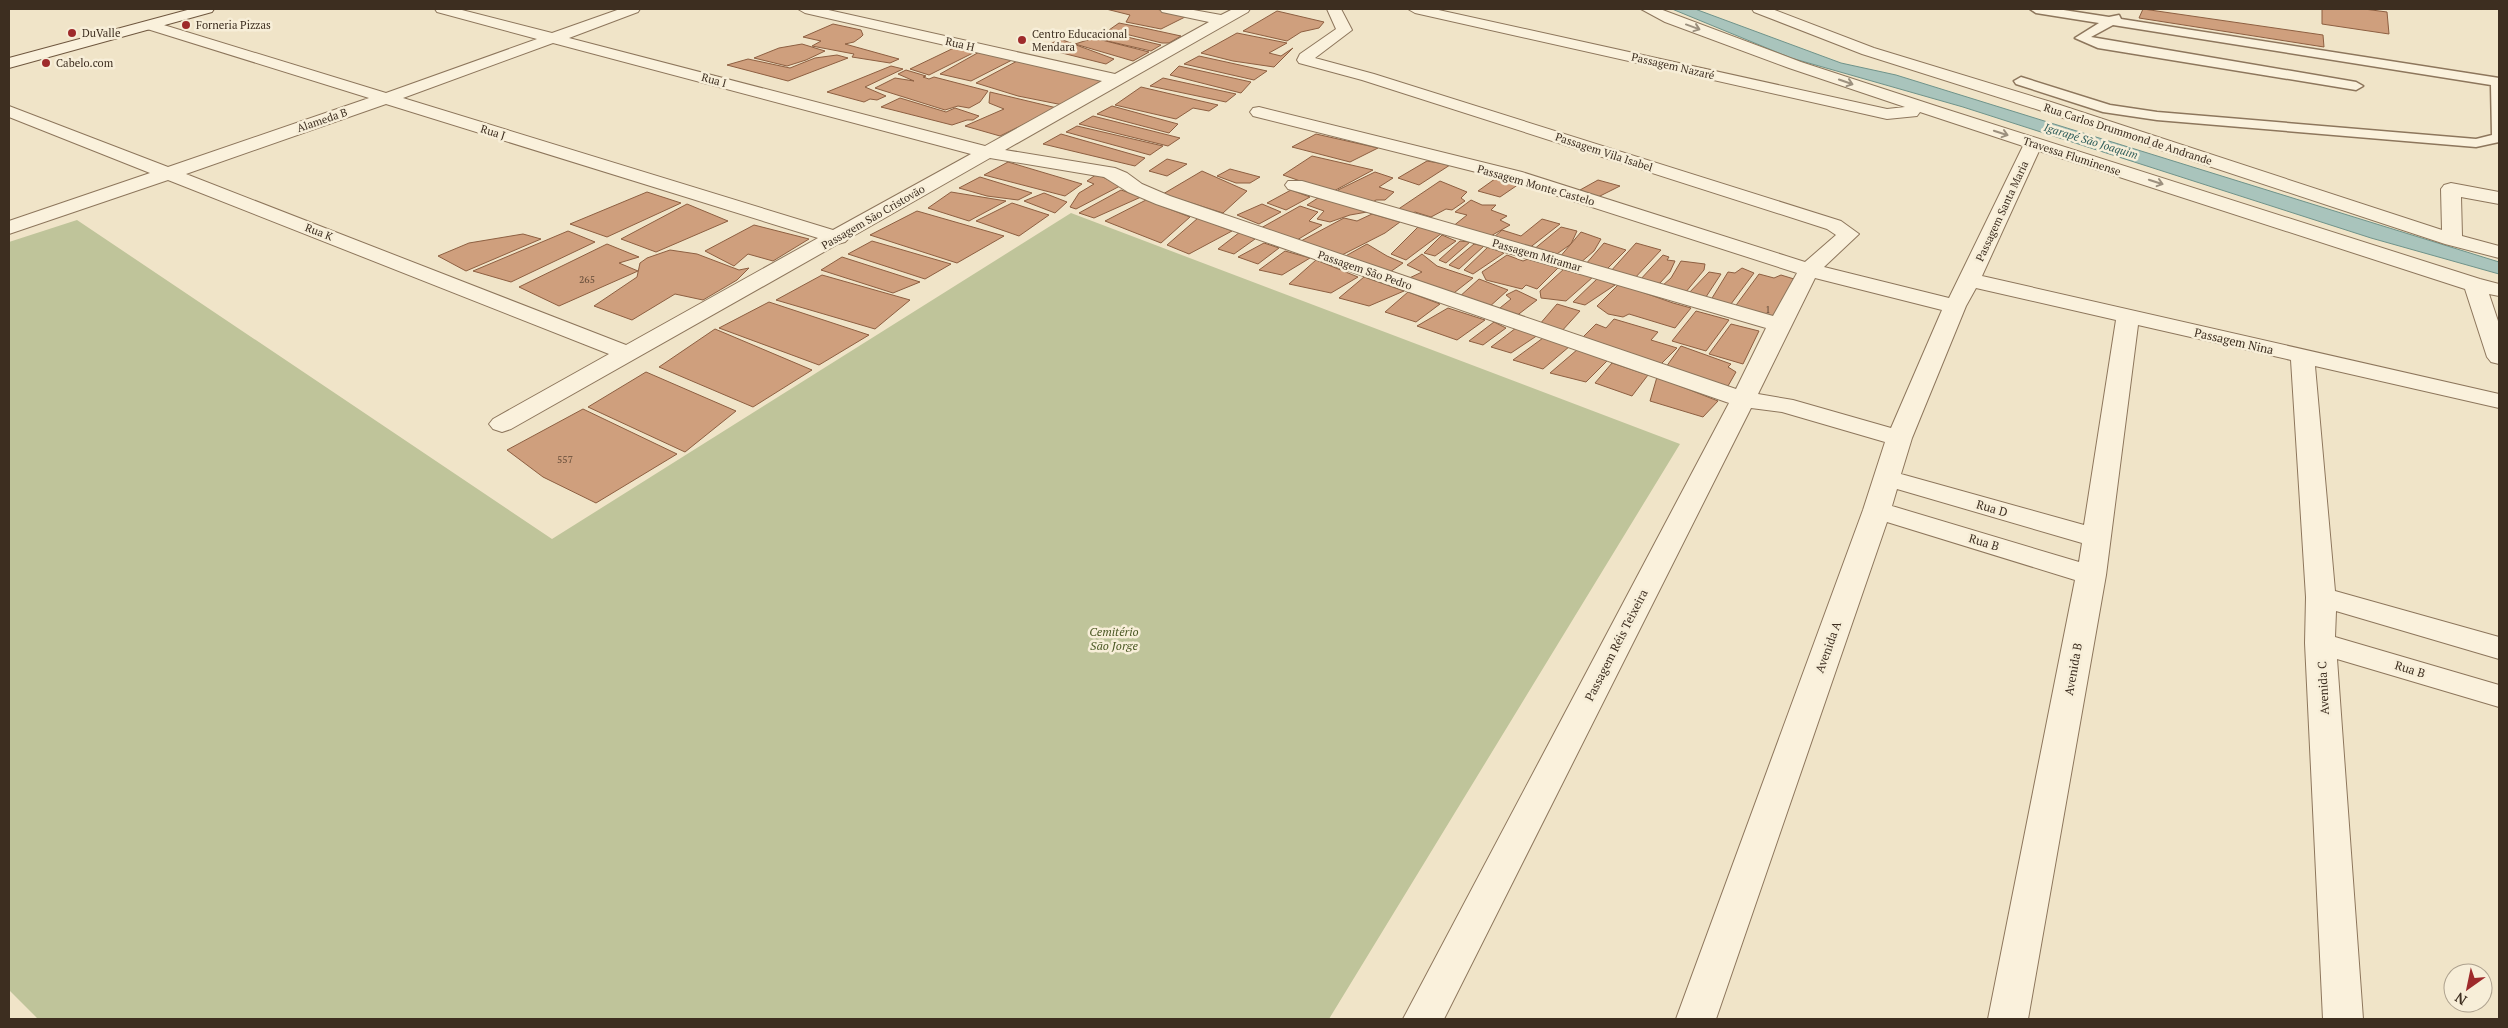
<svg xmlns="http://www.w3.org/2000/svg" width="2508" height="1028" viewBox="0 0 2508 1028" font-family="'PT Serif',serif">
	<rect width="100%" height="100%" fill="#f0e4c8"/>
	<polygon fill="#bfc49a" points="1071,213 1680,444 1329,1019 38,1019 9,990 9,242 77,220 552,539"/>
	<polygon fill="#a9c4bc" stroke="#6f938a" points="1672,9 1695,9 1841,63 1896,75 2499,262 2499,274 2371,238 1963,107 1791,58"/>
	<g fill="#cf9f7d" stroke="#8d5f41">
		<polygon points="1106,9 1156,9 1187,16 1161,29 1126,22 1130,15"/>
		<polygon points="2143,9 2323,35 2324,47 2139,18"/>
		<polygon points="2322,9 2364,9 2387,12 2389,34 2322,24"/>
		<polygon points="1277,11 1324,22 1319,28 1301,32 1287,41 1243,31"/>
		<polygon points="1119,23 1144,28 1181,36 1169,43 1162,43 1109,30"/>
		<polygon points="833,24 861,30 863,35 861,37 854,42 845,44 899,59 890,63 852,57 854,54 812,46 821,41 803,37"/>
		<polygon points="1106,32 1161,45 1151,51 1094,38"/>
		<polygon points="1237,33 1287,43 1269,53 1281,56 1293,48 1274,67 1233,61 1201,53"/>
		<polygon points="1094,38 1149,52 1133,61 1075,44"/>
		<polygon points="1060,39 1114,59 1106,64 1042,48"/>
		<polygon points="802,44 825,51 806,60 787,66 754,58 779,48"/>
		<polygon points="958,46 977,51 929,75 910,69"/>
		<polygon points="981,51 1014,59 971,81 940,74"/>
		<polygon points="837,55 848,58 788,81 727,65 748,59 790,68 815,58"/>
		<polygon points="1199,56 1267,71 1254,80 1184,64"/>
		<polygon points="1019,60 1104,79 1063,105 1018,96 976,83"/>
		<polygon points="891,66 903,69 865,87 886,96 877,100 870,99 864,102 827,92"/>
		<polygon points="1179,66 1251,82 1241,93 1170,75"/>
		<polygon points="906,70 926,76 923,77 929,79 934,77 988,91 980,102 969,108 958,106 945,110 875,88 895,78 914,81 898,74"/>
		<polygon points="1163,78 1236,94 1226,102 1150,86"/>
		<polygon points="1141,87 1218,105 1209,111 1193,108 1176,119 1115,105"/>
		<polygon points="990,92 1057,108 1000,136 965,126 1004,109 989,103"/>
		<polygon points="900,98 946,112 955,108 979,116 973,120 967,120 952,125 881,107"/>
		<polygon points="1112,106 1178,124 1169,133 1097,114"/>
		<polygon points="1093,116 1180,138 1168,146 1079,124"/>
		<polygon points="1077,126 1163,146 1150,155 1066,132"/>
		<polygon points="1061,134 1145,158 1135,166 1043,144"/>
		<polygon points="1316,134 1378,148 1350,162 1292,147"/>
		<polygon points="1312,156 1373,170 1332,192 1283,175"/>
		<polygon points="1167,159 1187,164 1167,176 1149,171"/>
		<polygon points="1427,161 1450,165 1419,185 1398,178"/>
		<polygon points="1008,162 1082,184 1065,196 984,175"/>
		<polygon points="1230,169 1260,177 1250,183 1236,183 1217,176"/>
		<polygon points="1202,171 1247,191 1223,213 1163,194"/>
		<polygon points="1375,172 1393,178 1379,187 1394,192 1385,200 1376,200 1371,203 1340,195 1338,190"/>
		<polygon points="1097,174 1120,186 1076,209 1070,207 1079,193 1094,184 1087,181"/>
		<polygon points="1499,176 1522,182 1500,197 1478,191"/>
		<polygon points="980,177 1032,193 1018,200 987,196 959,188"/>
		<polygon points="1598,180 1620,186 1598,197 1580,190"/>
		<polygon points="1440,181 1467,192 1461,198 1465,201 1452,210 1446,209 1431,217 1415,212 1410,215 1397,210"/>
		<polygon points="1121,190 1141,197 1094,218 1079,213"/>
		<polygon points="1291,190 1310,197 1286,210 1267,203"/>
		<polygon points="647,192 681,203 607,237 570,224"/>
		<polygon points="951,192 1006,201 969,221 928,208"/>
		<polygon points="1044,193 1067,202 1055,213 1024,201"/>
		<polygon points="1318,198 1346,205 1367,212 1350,215 1330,222 1317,219 1324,211 1307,205"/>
		<polygon points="1146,200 1190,217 1161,243 1105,221"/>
		<polygon points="1471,200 1482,205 1496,205 1491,210 1507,216 1500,220 1510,225 1489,237 1452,227 1467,215 1455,212"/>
		<polygon points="1012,203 1049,215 1019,236 976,221"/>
		<polygon points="687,204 728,221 656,252 621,239"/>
		<polygon points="1262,204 1281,212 1259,224 1237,215"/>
		<polygon points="1300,206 1318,212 1309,221 1322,225 1297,240 1261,228"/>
		<polygon points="917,211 1004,236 957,263 870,235"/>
		<polygon points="1372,214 1400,222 1385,233 1340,256 1301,241 1344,218 1357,221"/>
		<polygon points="1198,218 1232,231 1189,254 1167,245"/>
		<polygon points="1542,219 1560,224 1528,249 1493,238 1502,230 1521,236"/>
		<polygon points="754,225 809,239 773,261 748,254 734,266 705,251"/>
		<polygon points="1419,226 1442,233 1406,260 1391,254"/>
		<polygon points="1561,227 1577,231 1571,244 1554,256 1533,250"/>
		<polygon points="568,231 595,242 511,282 473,271"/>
		<polygon points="1240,232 1255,239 1234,254 1218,249"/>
		<polygon points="1581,232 1601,239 1594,251 1579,264 1559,258"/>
		<polygon points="523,234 541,239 466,271 438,256 469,243"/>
		<polygon points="1442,235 1456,241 1435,256 1424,253"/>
		<polygon points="872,241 951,264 925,279 848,254"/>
		<polygon points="1460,241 1470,242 1446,263 1439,260"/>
		<polygon points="1264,243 1279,248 1258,264 1238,257"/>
		<polygon points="1604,243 1626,250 1605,271 1585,265"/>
		<polygon points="1636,243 1661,250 1633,280 1610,272"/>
		<polygon points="607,244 639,257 619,263 638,271 559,306 519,287"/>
		<polygon points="1367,244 1387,256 1403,263 1390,272 1342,258"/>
		<polygon points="1474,244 1484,246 1459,269 1449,265"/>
		<polygon points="1488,247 1504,253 1473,274 1464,270"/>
		<polygon points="670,250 697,254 739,270 749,268 737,280 703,300 675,294 632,320 594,306 637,277 640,263 647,258"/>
		<polygon points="1285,251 1310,258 1282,275 1259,270"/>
		<polygon points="1422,254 1437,266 1473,278 1450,296 1403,281 1422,272 1407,265"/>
		<polygon points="1507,255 1523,261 1528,259 1559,267 1537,289 1526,285 1522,289 1486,280 1482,272"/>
		<polygon points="1663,255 1669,257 1667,260 1675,261 1670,272 1660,283 1651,285 1639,281"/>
		<polygon points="842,257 920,282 893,293 821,270"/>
		<polygon points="1316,260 1358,277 1331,293 1289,284"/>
		<polygon points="1681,261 1705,264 1704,270 1685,293 1662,286 1671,278"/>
		<polygon points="1565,268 1593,277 1566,301 1541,298 1540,291"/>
		<polygon points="1742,268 1754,273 1728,308 1709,303 1728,272 1735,273"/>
		<polygon points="1709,272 1721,274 1704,300 1687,295"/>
		<polygon points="1759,274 1774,278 1781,275 1794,279 1772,320 1734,308"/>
		<polygon points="822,275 910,300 875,329 776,300"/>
		<polygon points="1364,277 1404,291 1369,306 1339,298"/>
		<polygon points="1598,278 1615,285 1585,305 1573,302"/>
		<polygon points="1479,279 1508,290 1488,308 1458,298"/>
		<polygon points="1619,284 1673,303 1691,308 1675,328 1629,314 1623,317 1608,314 1597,306"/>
		<polygon points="1516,290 1537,300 1515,317 1495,312 1511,299 1506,295"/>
		<polygon points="1408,292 1440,304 1416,322 1385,312"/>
		<polygon points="769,302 869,335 819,365 719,328"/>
		<polygon points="1557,304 1580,311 1560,333 1539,325"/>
		<polygon points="1448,308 1485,320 1457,340 1417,326"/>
		<polygon points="1696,311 1729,320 1706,351 1672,341"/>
		<polygon points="1614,319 1658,332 1651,340 1677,348 1659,366 1583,337 1596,324 1606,328"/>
		<polygon points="1494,322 1506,328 1483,345 1469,341"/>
		<polygon points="1731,324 1759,331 1743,364 1709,354"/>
		<polygon points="1516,328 1538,335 1511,353 1491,347"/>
		<polygon points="715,329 812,370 753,407 659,367"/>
		<polygon points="1543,338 1570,346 1543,369 1513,360"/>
		<polygon points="1681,346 1731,364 1728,367 1736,372 1728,386 1710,386 1666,367"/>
		<polygon points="1578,349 1609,359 1586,382 1550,373"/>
		<polygon points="1612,363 1648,375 1632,396 1595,383"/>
		<polygon points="646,372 736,411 685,452 588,407"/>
		<polygon points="1657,377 1718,401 1703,417 1650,401"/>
		<polygon points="583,409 677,454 596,503 543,477 507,450"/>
	</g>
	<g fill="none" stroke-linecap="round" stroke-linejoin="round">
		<defs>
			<polygon id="lane" points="2030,9 2057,9 2109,17 2119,15 2121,19 2499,78 2499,142 2476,147 2157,120 2103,112 2016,84 2014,81 2021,77 2110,105 2157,112 2476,139 2492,135 2491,85 2113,25 2091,37 2356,82 2363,86 2356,90 2098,48 2075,38 2099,23 2036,13"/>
			<g id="street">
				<path d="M 435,9 L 458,9 L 552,33 L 620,9 L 640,9 L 638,12 L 569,38 L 985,146 L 1102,81 L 805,13 L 798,9 L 824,9 L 1115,74 L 1209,22 L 1162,12 L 1160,9 L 1188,9 L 1221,15 L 1233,9 L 1250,9 L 1248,12 L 1005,150 L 1115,168 L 1127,173 L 1142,184 L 1170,196 L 1736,389 L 1766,328 L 1288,189 L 1285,185 L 1288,181 L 1302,181 L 1773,316 L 1797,273 L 1508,180 L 1253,116 L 1250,112 L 1253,108 L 1259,107 L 1522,172 L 1805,262 L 1836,235 L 1827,229 L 1362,80 L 1299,63 L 1297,60 L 1300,54 L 1336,29 L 1327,9 L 1341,9 L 1352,30 L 1315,58 L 1374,74 L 1841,221 L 1859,234 L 1824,267 L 1949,298 L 2023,146 L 1920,112 L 1917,116 L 1887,119 L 1415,13 L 1408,9 L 1434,9 L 1887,109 L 1905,107 L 1789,68 L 1665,22 L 1641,9 L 1660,9 L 1801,62 L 1939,107 L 2480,279 L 2499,284 L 2499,296 L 2489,294 L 2499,324 L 2499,364 L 2491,362 L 2487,357 L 2465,289 L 2039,151 L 1982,276 L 2499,394 L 2499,408 L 2315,366 L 2335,591 L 2499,637 L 2499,659 L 2336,611 L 2335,637 L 2499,685 L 2499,707 L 2337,659 L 2363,1019 L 2323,1019 L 2305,643 L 2306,597 L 2291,360 L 2138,325 L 2106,575 L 2028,1019 L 1988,1019 L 2075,580 L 1887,522 L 1716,1019 L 1676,1019 L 1863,510 L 1885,442 L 1782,412 L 1751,408 L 1444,1019 L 1403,1019 L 1729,403 L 1156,204 L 1128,192 L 1104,177 L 990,158 L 848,239 L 845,242 L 838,244 L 511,429 L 502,432 L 493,429 L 489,424 L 493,419 L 609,354 L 168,180 L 9,234 L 9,221 L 150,173 L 9,117 L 9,106 L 168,167 L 369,98 L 144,28 L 141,25 L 144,22 L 154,22 L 386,93 L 537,39 L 437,12 ZM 553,43 L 971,154 L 833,230 L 403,98 ZM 386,104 L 818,238 L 626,345 L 186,174 ZM 1815,278 L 1942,310 L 1891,428 L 1793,400 L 1758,394 ZM 1976,288 L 2116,320 L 2084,525 L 1901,474 L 1912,438 L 1966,306 ZM 1897,489 L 2082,543 L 2079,562 L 1892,506 Z"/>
				<polygon points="1752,9 1772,9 1874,48 2051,102 2442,230 2441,189 2444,185 2451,183 2499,192 2499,204 2461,197 2462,236 2499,246 2499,258 2445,244 2039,110 1862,54 1754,12"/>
			</g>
			<polygon id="secondary" points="191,9 214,9 212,12 9,68 9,58"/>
		</defs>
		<use href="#lane" stroke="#8d765c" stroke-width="3"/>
		<use href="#street" stroke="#8d765c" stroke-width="2"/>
		<use href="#secondary" stroke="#6f573f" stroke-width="2"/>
		<use href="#lane" fill="#faf1dc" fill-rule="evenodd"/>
		<use href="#street" fill="#faf1dc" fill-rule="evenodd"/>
		<use href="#secondary" fill="#faf1dc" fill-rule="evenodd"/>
	</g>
	<defs><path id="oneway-shaft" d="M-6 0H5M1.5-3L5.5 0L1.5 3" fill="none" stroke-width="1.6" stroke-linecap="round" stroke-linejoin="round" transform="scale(1.25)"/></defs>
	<g stroke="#9c907e">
		<use href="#oneway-shaft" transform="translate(1693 27) rotate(20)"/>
		<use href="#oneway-shaft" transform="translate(1846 82) rotate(19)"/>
		<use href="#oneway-shaft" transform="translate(2001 133) rotate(18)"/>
		<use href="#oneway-shaft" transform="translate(2156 182) rotate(18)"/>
	</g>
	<g fill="#9e2a2b" stroke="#f7eed8" stroke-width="2">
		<circle cx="186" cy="25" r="5"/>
		<circle cx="72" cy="33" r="5"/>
		<circle cx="1022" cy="40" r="5"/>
		<circle cx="46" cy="63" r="5"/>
	</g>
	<g text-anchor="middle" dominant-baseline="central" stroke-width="5" stroke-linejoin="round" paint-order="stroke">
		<g font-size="10" fill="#624a37">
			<text x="587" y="279">265</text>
			<text x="1768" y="309">1</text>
			<text x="565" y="459">557</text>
		</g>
		<g font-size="11" fill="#3d2e20" stroke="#f7eed8" text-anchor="start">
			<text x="196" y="25">Forneria Pizzas</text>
			<text x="82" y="33">DuValle</text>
			<text x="1032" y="34">Centro Educacional<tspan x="1032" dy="13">Mendara</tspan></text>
			<text x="56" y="63">Cabelo.com</text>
		</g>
		<g font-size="11" fill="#3d2e20" stroke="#f7eed8">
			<text transform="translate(960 44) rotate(13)">Rua H</text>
			<text transform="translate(1673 66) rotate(13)">Passagem Nazaré</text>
			<text transform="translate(714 80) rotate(15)">Rua I</text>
			<text transform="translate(322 120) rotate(-19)">Alameda B</text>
			<text transform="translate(493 132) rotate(17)">Rua J</text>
			<text transform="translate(2128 134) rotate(18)">Rua Carlos Drummond de Andrande</text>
			<text transform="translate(1604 152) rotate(18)">Passagem Vila Isabel</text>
			<text transform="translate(2072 156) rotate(18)">Travessa Fluminense</text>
			<text transform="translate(1536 185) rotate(16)">Passagem Monte Castelo</text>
			<text transform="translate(2002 211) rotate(-65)">Passagem Santa Maria</text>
			<text transform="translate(873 217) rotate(-30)">Passagem São Cristovão</text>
			<text transform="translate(319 232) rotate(21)">Rua K</text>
			<text transform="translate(1537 255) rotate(16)">Passagem Miramar</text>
			<text transform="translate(1365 270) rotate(19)">Passagem São Pedro</text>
		</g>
		<g font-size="11" font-style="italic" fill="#2f5d5a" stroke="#f7eed8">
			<text transform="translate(2091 141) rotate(17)">Igarapé São Joaquim</text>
		</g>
		<g font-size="12" fill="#3d2e20" stroke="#f7eed8">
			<text transform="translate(2234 341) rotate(13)">Passagem Nina</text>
			<text transform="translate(1992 508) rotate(16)">Rua D</text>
			<text transform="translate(1984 542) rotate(17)">Rua B</text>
			<text transform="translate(1616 645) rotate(-63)">Passagem Réis Teixeira</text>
			<text transform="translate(1828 647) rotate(-70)">Avenida A</text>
			<text transform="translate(2073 669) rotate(-80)">Avenida B</text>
			<text transform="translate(2410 669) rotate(17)">Rua B</text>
			<text transform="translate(2323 688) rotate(-93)">Avenida C</text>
		</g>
		<g font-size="12" font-style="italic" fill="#4d5a26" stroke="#f7eed8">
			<text x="1114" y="631">Cemitério<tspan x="1114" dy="14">São Jorge</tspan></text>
		</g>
	</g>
	<rect width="2508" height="1028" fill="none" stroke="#3d2e20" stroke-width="20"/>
	<g transform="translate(2468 988) rotate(213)"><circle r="24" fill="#f7eed8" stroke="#ada18e"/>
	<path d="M0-4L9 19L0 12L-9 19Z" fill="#9e2a2b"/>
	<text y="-8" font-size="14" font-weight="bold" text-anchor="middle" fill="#3d2e20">N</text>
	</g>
</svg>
